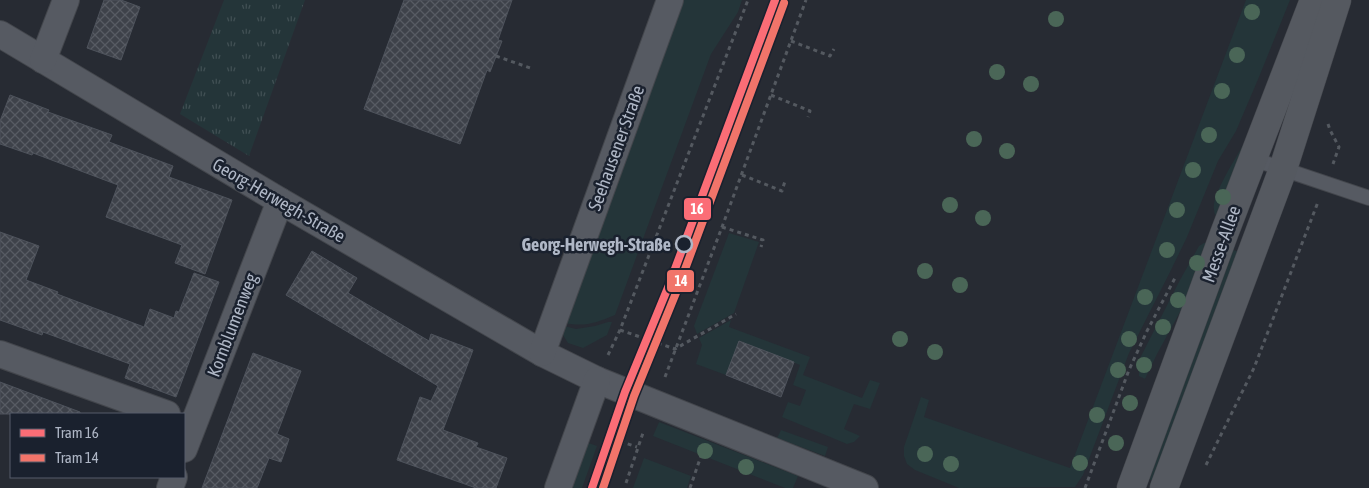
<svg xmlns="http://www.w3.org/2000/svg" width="1369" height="488" viewBox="0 0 1369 488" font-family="'Asap Condensed',sans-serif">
	<defs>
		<pattern id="park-tufts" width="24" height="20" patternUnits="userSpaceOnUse" patternTransform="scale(1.25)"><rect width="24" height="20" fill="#243539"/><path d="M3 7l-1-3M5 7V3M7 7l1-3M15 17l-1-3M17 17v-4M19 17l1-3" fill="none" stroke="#415054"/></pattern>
		<pattern id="building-cross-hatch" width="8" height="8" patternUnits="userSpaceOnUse" patternTransform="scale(1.25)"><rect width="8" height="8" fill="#3e424a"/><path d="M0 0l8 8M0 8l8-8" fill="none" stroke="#575b63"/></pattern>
	</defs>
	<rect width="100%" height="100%" fill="#272b33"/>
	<g fill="#243539">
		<path d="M 682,0 L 742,0 L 738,12 L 711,54 L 615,315 C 596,323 585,327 565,323 Z"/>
		<polygon points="1246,0 1290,0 1259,77 1236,131 1218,161 1187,237 1171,270 1129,353 1083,475 1075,487 959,488 915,470 907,464 904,456 904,447 921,397 929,400 924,417 1070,468"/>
		<path d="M 1243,145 L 1247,146 L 1219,220 C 1217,217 1214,214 1214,210 C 1211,196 1236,158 1243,145 Z"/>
		<polygon points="729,233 759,242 734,313 697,334 694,326"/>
		<polygon points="1211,241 1193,288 1157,354 1145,379 1139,376 1139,370 1136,366 1180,280 1199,246 1204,243"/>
		<polygon points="1229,249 1240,252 1157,482 1143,477"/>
		<polygon points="731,320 729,327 810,357 803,375 862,398 870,380 880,383 870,409 854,404 844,429 860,436 854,442 847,444 782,417 788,402 800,406 806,390 793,385 800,365 740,341 726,375 696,364 702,345 699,338"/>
		<polygon points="608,322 612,322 607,335 583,348 568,343 563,335 564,326 576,329 595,326"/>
		<polygon points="659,422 798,476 793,488 785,488 653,436"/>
		<polygon points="781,430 828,447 825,456 777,438"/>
		<polygon points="586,442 597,446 582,488 569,488"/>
		<polygon points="644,458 691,476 687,488 633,488"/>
	</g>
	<polygon fill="url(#park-tufts)" points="224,0 305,0 249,156 180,114"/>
	<g fill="url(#building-cross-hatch)" stroke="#4e535c">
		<polygon points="104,0 121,0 140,7 121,60 87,48"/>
		<polygon points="404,0 512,0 498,40 502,41 490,72 487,70 460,144 364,109"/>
		<polygon points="10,95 49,110 48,112 112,135 109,142 173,166 169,177 232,200 205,274 175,263 182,245 106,217 118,185 33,153 32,155 0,144 0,121"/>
		<polygon points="0,232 39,246 26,280 58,292 57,294 144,327 150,309 174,318 176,311 179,312 194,273 219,282 176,397 125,378 130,364 43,332 42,335 0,320"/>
		<polygon points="312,251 357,278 348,293 429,341 431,334 473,350 443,430 478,443 476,447 507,458 496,488 476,488 397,460 420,397 431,401 438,386 286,295"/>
		<polygon points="739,341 794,362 781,397 726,375"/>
		<polygon points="253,353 301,371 277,434 289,439 285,451 281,462 269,458 257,488 202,488"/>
		<polygon points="0,382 80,412 80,414 0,414"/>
	</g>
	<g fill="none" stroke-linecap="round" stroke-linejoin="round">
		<defs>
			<polyline id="lane" points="1253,159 1369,198"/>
			<g id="street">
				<polyline points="0,34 280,201 542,353 597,380 865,488"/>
				<polyline points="43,60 66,0"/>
				<polyline points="542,353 670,0"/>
				<polyline points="0,354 167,414"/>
				<polyline points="184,449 280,201"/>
				<polyline points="170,488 174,477"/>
				<polyline points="558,488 597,380"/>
			</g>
			<g id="secondary">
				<polyline points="1131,488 1224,234 1314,0"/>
				<polyline points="1164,488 1283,169 1337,0"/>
			</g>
		</defs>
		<use href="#lane" stroke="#43464c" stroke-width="16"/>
		<use href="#street" stroke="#43464c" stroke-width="28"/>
		<use href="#secondary" stroke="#43464c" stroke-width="29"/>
		<g stroke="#545960" stroke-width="3" stroke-dasharray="4 4" stroke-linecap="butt">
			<polyline points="791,41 830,56 834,49"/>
			<polyline points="496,56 533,69"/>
			<polyline points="771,95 810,111 808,117"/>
			<polyline points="1328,124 1330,130 1339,147 1333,164"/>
			<polyline points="742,175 782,191 785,181"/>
			<polyline points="722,227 763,240 761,247"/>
			<polyline points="620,330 675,349 736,314"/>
			<polyline points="608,355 620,330 748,0"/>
			<polyline points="665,377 722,227 806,0"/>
			<polyline points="605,436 637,447"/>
			<polyline points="1206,465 1254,368 1318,202"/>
			<polyline points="626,483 644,430"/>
			<polyline points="690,488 702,453"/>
			<polyline points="1085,488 1129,370 1147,331 1175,278"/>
		</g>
		<use href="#lane" stroke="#565a62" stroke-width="14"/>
		<use href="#street" stroke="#565a62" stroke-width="26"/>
		<use href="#secondary" stroke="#555960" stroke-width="28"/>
		<defs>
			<polyline id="tram-1" points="592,488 625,392 669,285 775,0"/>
			<polyline id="tram-2" points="603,488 634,396 678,288 784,3"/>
		</defs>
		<use href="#tram-1" stroke="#1a212e" stroke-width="11"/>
		<use href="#tram-2" stroke="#1a212e" stroke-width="11"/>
		<use href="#tram-1" stroke="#fb6d76" stroke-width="8"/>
		<use href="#tram-2" stroke="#f1746a" stroke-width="8"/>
	</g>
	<g fill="#4a6657">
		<circle cx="1252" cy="12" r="8"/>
		<circle cx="1056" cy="19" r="8"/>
		<circle cx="1237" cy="55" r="8"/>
		<circle cx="997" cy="72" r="8"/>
		<circle cx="1031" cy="84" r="8"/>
		<circle cx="1222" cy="91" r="8"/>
		<circle cx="1209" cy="135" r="8"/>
		<circle cx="974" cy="139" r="8"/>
		<circle cx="1007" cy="151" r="8"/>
		<circle cx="1193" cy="170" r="8"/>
		<circle cx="1223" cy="197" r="8"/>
		<circle cx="950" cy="205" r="8"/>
		<circle cx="1177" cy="210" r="8"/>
		<circle cx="983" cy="218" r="8"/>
		<circle cx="1167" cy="250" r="8"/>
		<circle cx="1197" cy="263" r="8"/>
		<circle cx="925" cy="271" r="8"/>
		<circle cx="960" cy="285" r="8"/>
		<circle cx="1145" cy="297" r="8"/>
		<circle cx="1178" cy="300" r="8"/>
		<circle cx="1163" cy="327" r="8"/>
		<circle cx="900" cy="339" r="8"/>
		<circle cx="1129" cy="339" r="8"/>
		<circle cx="935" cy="352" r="8"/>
		<circle cx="1144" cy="365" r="8"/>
		<circle cx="1118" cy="370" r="8"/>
		<circle cx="1130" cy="403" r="8"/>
		<circle cx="1097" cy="415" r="8"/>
		<circle cx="1116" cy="443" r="8"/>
		<circle cx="705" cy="451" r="8"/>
		<circle cx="925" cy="454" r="8"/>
		<circle cx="1080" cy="463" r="8"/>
		<circle cx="951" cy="464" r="8"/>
		<circle cx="746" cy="467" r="8"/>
	</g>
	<circle fill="#1a212e" stroke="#afb7c6" stroke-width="2.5" cx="684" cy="244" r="8"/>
	<g text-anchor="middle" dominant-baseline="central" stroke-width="5" stroke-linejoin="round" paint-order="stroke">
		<g font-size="18" fill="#afb7c6" stroke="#1a212e">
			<text transform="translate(616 148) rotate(-70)">Seehausener Straße</text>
			<text transform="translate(279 200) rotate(30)">Georg-Herwegh-Straße</text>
			<text transform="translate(1221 244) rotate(-70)">Messe-Allee</text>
			<text transform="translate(232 325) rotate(-69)">Kornblumenweg</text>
		</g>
		<g font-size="18" font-weight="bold" fill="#afb7c6" stroke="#1a212e" text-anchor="end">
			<text x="671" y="244">Georg-Herwegh-Straße</text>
		</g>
	</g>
	<g stroke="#1a212e" stroke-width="2">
		<rect x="683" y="197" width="29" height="24" rx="5" fill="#fb6d76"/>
		<rect x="666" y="269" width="29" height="24" rx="5" fill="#f1746a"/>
	</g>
	<g font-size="14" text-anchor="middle" font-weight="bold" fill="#fff">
		<text x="697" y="214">16</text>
		<text x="681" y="286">14</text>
	</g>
	<rect x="10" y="413" width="175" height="65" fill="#1a212e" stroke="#565d6b"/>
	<rect x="20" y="429" width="25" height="8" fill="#fb6d76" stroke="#565d6b"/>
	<text x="55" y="438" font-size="15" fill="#afb7c6">Tram 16</text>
	<rect x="20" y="454" width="25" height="8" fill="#f1746a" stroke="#565d6b"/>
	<text x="55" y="463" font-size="15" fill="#afb7c6">Tram 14</text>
</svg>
